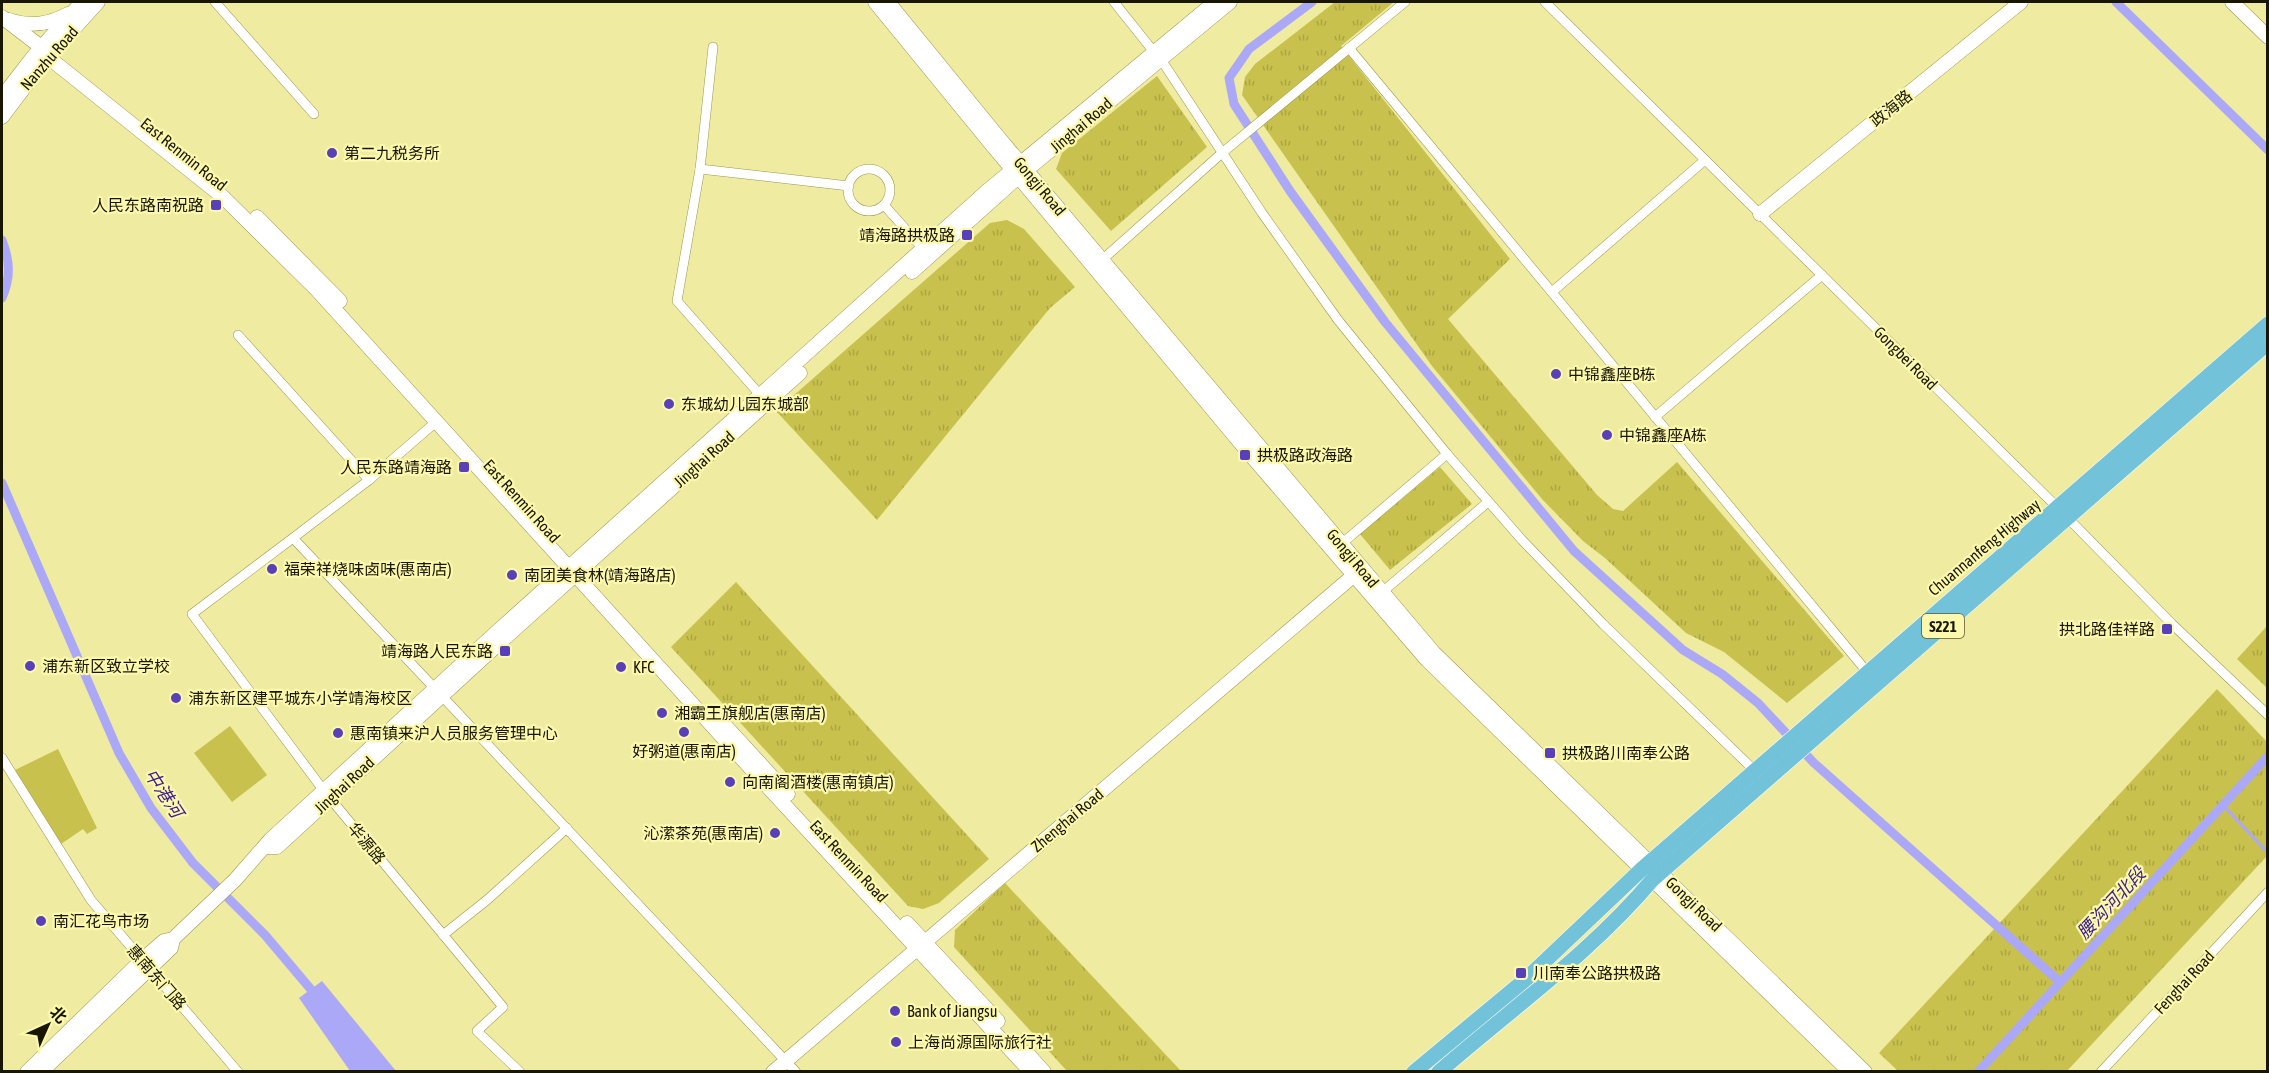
<svg xmlns="http://www.w3.org/2000/svg" width="2269" height="1073" viewBox="0 0 2269 1073" font-family="'Asap Condensed','Noto Sans SC',sans-serif">
	<defs>
		<pattern id="grass-tufts" width="24" height="20" patternUnits="userSpaceOnUse" patternTransform="scale(1.5)"><rect width="24" height="20" fill="#c8c14e"/><path d="M3 7l-1-3M5 7V3M7 7l1-3M15 17l-1-3M17 17v-4M19 17l1-3" fill="none" stroke="#aba542"/></pattern>
	</defs>
	<rect width="100%" height="100%" fill="#efeba0"/>
	<g fill="url(#grass-tufts)">
		<polygon points="1335,2 1394,2 1341,46 1510,259 1448,319 1597,495 1613,509 1623,511 1677,462 1844,656 1787,703 1724,652 1686,633 1605,558 1583,541 1542,499 1432,366 1242,95 1245,77 1255,64"/>
		<polygon points="1157,76 1207,147 1111,231 1056,169 1062,153"/>
		<polygon points="1007,220 1024,229 1075,287 1050,308 877,520 776,411 990,223"/>
		<polygon points="1440,467 1472,504 1390,570 1360,534"/>
		<polygon points="736,582 989,859 939,903 923,909 908,906 671,647"/>
		<polygon points="2267,626 2267,688 2237,659"/>
		<polygon points="2217,689 2267,742 2267,856 2067,1071 1898,1071 1879,1053"/>
		<polygon points="1005,883 1181,1071 1067,1071 954,947 955,930"/>
	</g>
	<g fill="#c8c14e">
		<polygon points="230,726 267,775 232,802 194,753"/>
		<polygon points="58,749 97,828 87,834 83,829 61,844 15,770"/>
	</g>
	<polygon fill="#aca8f8" points="322,981 396,1071 350,1071 299,998"/>
	<g fill="none" stroke-linecap="round" stroke-linejoin="round">
		<polyline stroke="#aca8f8" stroke-width="3" points="2222,804 2268,853"/>
		<g stroke="#aca8f8" stroke-width="9">
			<polyline points="1312,2 1249,49 1229,78 1234,104 1290,191 1385,322 1574,551 1683,650 1722,674 1758,703 1814,763 2060,982"/>
			<polyline points="2116,2 2268,150"/>
			<path d="M 2,240 C 10,261 11,277 2,298"/>
			<polyline points="2,483 119,753 151,808 193,863 265,935 319,999"/>
			<polyline points="1978,1072 2268,756"/>
		</g>
		<defs>
			<g id="street">
				<polyline points="215,2 314,114"/>
				<polyline points="1114,2 1166,67 1262,213 1338,320 1447,454 1522,540 1603,624 1755,771"/>
				<polyline points="1545,2 2058,508 2172,624 2268,715"/>
				<polyline points="713,47 700,169 677,301 762,397"/>
				<polyline points="1349,48 1868,673"/>
				<polyline points="700,169 849,186"/>
				<circle cx="869" cy="190" r="21"/>
				<polyline points="884,205 926,252"/>
				<polyline points="1102,260 1222,153 1405,2"/>
				<polyline points="1552,292 1705,160"/>
				<polyline points="238,335 369,480 293,538 796,1072"/>
				<polyline points="1655,417 1822,275"/>
				<polyline points="369,480 437,421"/>
				<polyline points="293,538 192,614 324,791 503,1007 477,1031 520,1072"/>
				<polyline points="1339,546 1447,454"/>
				<polyline points="1380,594 1488,502"/>
				<polyline points="2,758 91,900 238,1072"/>
				<polyline points="443,935 487,900 567,828"/>
				<polyline points="2101,1072 2268,892"/>
			</g>
			<g id="secondary">
				<polyline points="875,2 992,145 1248,452 1427,660 1850,1072"/>
				<polyline points="888,2 999,138 1434,653 1865,1072"/>
				<polyline points="2232,2 2268,37"/>
				<polyline points="2,17 41,47 48,57 223,197 317,290 755,773 1031,1072"/>
				<path d="M 9,20 C 30,27 48,25 68,14"/>
				<polyline points="2,97 33,57 82,2"/>
				<polyline points="2,117 42,64 98,2"/>
				<polyline points="1760,214 2021,2"/>
				<polyline points="257,217 340,301"/>
				<polyline points="912,272 1018,177 1230,2"/>
				<polyline points="720,720 788,794"/>
				<polyline points="265,847 277,847 506,637 800,373"/>
				<polyline points="907,923 998,1021"/>
				<polyline points="1027,1053 1044,1072"/>
				<polyline points="27,1072 142,960 164,941 173,939 235,880 270,840 499,630 986,192 1215,2"/>
				<polyline points="41,1072 171,948 173,939"/>
				<polyline points="773,1072 1360,570"/>
			</g>
			<g id="primary">
				<polyline points="1414,1072 1526,979 1642,869 2268,324"/>
				<path d="M 1439,1072 C 1511,1009 1592,952 1653,879 L 2268,343"/>
			</g>
		</defs>
		<use href="#street" stroke="#9b974e" stroke-width="10"/>
		<use href="#secondary" stroke="#9b974e" stroke-width="15"/>
		<use href="#primary" stroke="#fff" stroke-width="16"/>
		<use href="#street" stroke="#fff" stroke-width="9"/>
		<use href="#secondary" stroke="#fff" stroke-width="14"/>
		<use href="#primary" stroke="#72c2da" stroke-width="15"/>
	</g>
	<g fill="#5740b8" stroke="#fcf8ad" stroke-width="2">
		<circle cx="332" cy="153" r="6"/>
		<rect x="210" y="199" width="12" height="12" rx="3"/>
		<rect x="961" y="229" width="12" height="12" rx="3"/>
		<circle cx="1556" cy="374" r="6"/>
		<circle cx="669" cy="404" r="6"/>
		<circle cx="1607" cy="435" r="6"/>
		<rect x="1239" y="449" width="12" height="12" rx="3"/>
		<rect x="458" y="461" width="12" height="12" rx="3"/>
		<circle cx="272" cy="569" r="6"/>
		<circle cx="512" cy="575" r="6"/>
		<rect x="2161" y="623" width="12" height="12" rx="3"/>
		<rect x="499" y="645" width="12" height="12" rx="3"/>
		<circle cx="30" cy="666" r="6"/>
		<circle cx="621" cy="667" r="6"/>
		<circle cx="176" cy="698" r="6"/>
		<circle cx="662" cy="713" r="6"/>
		<circle cx="684" cy="732" r="6"/>
		<circle cx="338" cy="733" r="6"/>
		<rect x="1544" y="747" width="12" height="12" rx="3"/>
		<circle cx="730" cy="782" r="6"/>
		<circle cx="775" cy="833" r="6"/>
		<circle cx="41" cy="921" r="6"/>
		<rect x="1515" y="967" width="12" height="12" rx="3"/>
		<circle cx="895" cy="1011" r="6"/>
		<circle cx="896" cy="1042" r="6"/>
	</g>
	<g text-anchor="middle" dominant-baseline="central" stroke-width="4.5" stroke-linejoin="round" paint-order="stroke">
		<rect fill="#fcf8ad" stroke="#5d5a34" stroke-width="1.5" x="1922" y="614" width="42" height="24" rx="4.5"/>
		<g font-size="15" font-weight="bold" fill="#191600">
			<text x="1943" y="626">S221</text>
		</g>
		<g font-size="16" fill="#191600" stroke="#fcf8ad">
			<text transform="translate(49 58) rotate(-49)">Nanzhu Road</text>
			<text transform="translate(1891 108) rotate(-39)">政海路</text>
			<text transform="translate(1081 125) rotate(-40)">Jinghai Road</text>
			<text transform="translate(184 154) rotate(39)">East Renmin Road</text>
			<text transform="translate(1040 186) rotate(50)">Gongji Road</text>
			<text transform="translate(1906 358) rotate(45)">Gongbei Road</text>
			<text transform="translate(704 459) rotate(-42)">Jinghai Road</text>
			<text transform="translate(522 501) rotate(48)">East Renmin Road</text>
			<text transform="translate(1984 547) rotate(-40)">Chuannanfeng Highway</text>
			<text transform="translate(1353 558) rotate(50)">Gongji Road</text>
			<text transform="translate(344 785) rotate(-43)">Jinghai Road</text>
			<text transform="translate(1067 820) rotate(-40)">Zhenghai Road</text>
			<text transform="translate(367 843) rotate(50)">华源路</text>
			<text transform="translate(849 861) rotate(47)">East Renmin Road</text>
			<text transform="translate(1694 904) rotate(44)">Gongji Road</text>
			<text transform="translate(157 977) rotate(49)">惠南东门路</text>
			<text transform="translate(2184 982) rotate(-47)">Fenghai Road</text>
		</g>
		<g font-size="16" fill="#191600" stroke="#fcf8ad" text-anchor="start">
			<text x="344" y="153">第二九税务所</text>
			<text x="204" y="205" text-anchor="end">人民东路南祝路</text>
			<text x="955" y="235" text-anchor="end">靖海路拱极路</text>
			<text x="1568" y="374">中锦鑫座B栋</text>
			<text x="681" y="404">东城幼儿园东城部</text>
			<text x="1619" y="435">中锦鑫座A栋</text>
			<text x="1257" y="455">拱极路政海路</text>
			<text x="452" y="467" text-anchor="end">人民东路靖海路</text>
			<text x="284" y="569">福荣祥烧味卤味(惠南店)</text>
			<text x="524" y="575">南团美食林(靖海路店)</text>
			<text x="2155" y="629" text-anchor="end">拱北路佳祥路</text>
			<text x="493" y="651" text-anchor="end">靖海路人民东路</text>
			<text x="42" y="666">浦东新区致立学校</text>
			<text x="633" y="667">KFC</text>
			<text x="188" y="698">浦东新区建平城东小学靖海校区</text>
			<text x="674" y="713">湘霸王旗舰店(惠南店)</text>
			<text x="350" y="733">惠南镇来沪人员服务管理中心</text>
			<text x="684" y="751" text-anchor="middle">好粥道(惠南店)</text>
			<text x="1562" y="753">拱极路川南奉公路</text>
			<text x="742" y="782">向南阁酒楼(惠南镇店)</text>
			<text x="763" y="833" text-anchor="end">沁潆茶苑(惠南店)</text>
			<text x="53" y="921">南汇花鸟市场</text>
			<text x="1533" y="973">川南奉公路拱极路</text>
			<text x="907" y="1011">Bank of Jiangsu</text>
			<text x="908" y="1042">上海尚源国际旅行社</text>
		</g>
		<g font-size="18" font-style="italic" fill="#3b1d90" stroke="#fcf8ad">
			<text transform="translate(164 793) rotate(57)">中港河</text>
			<text transform="translate(2111 903) rotate(-47)">腰沟河北段</text>
		</g>
	</g>
	<rect width="2269" height="1073" fill="none" stroke="#191600" stroke-width="6"/>
	<g transform="translate(48 1025) rotate(45)" stroke="#fcf8ad" stroke-width="4.5" paint-order="stroke">
	<path d="M0-4.5L10 22L0 15L-10 22Z" fill="#191600"/>
	<text y="-9" font-size="16" font-weight="bold" text-anchor="middle" fill="#191600">北</text>
	</g>
</svg>
